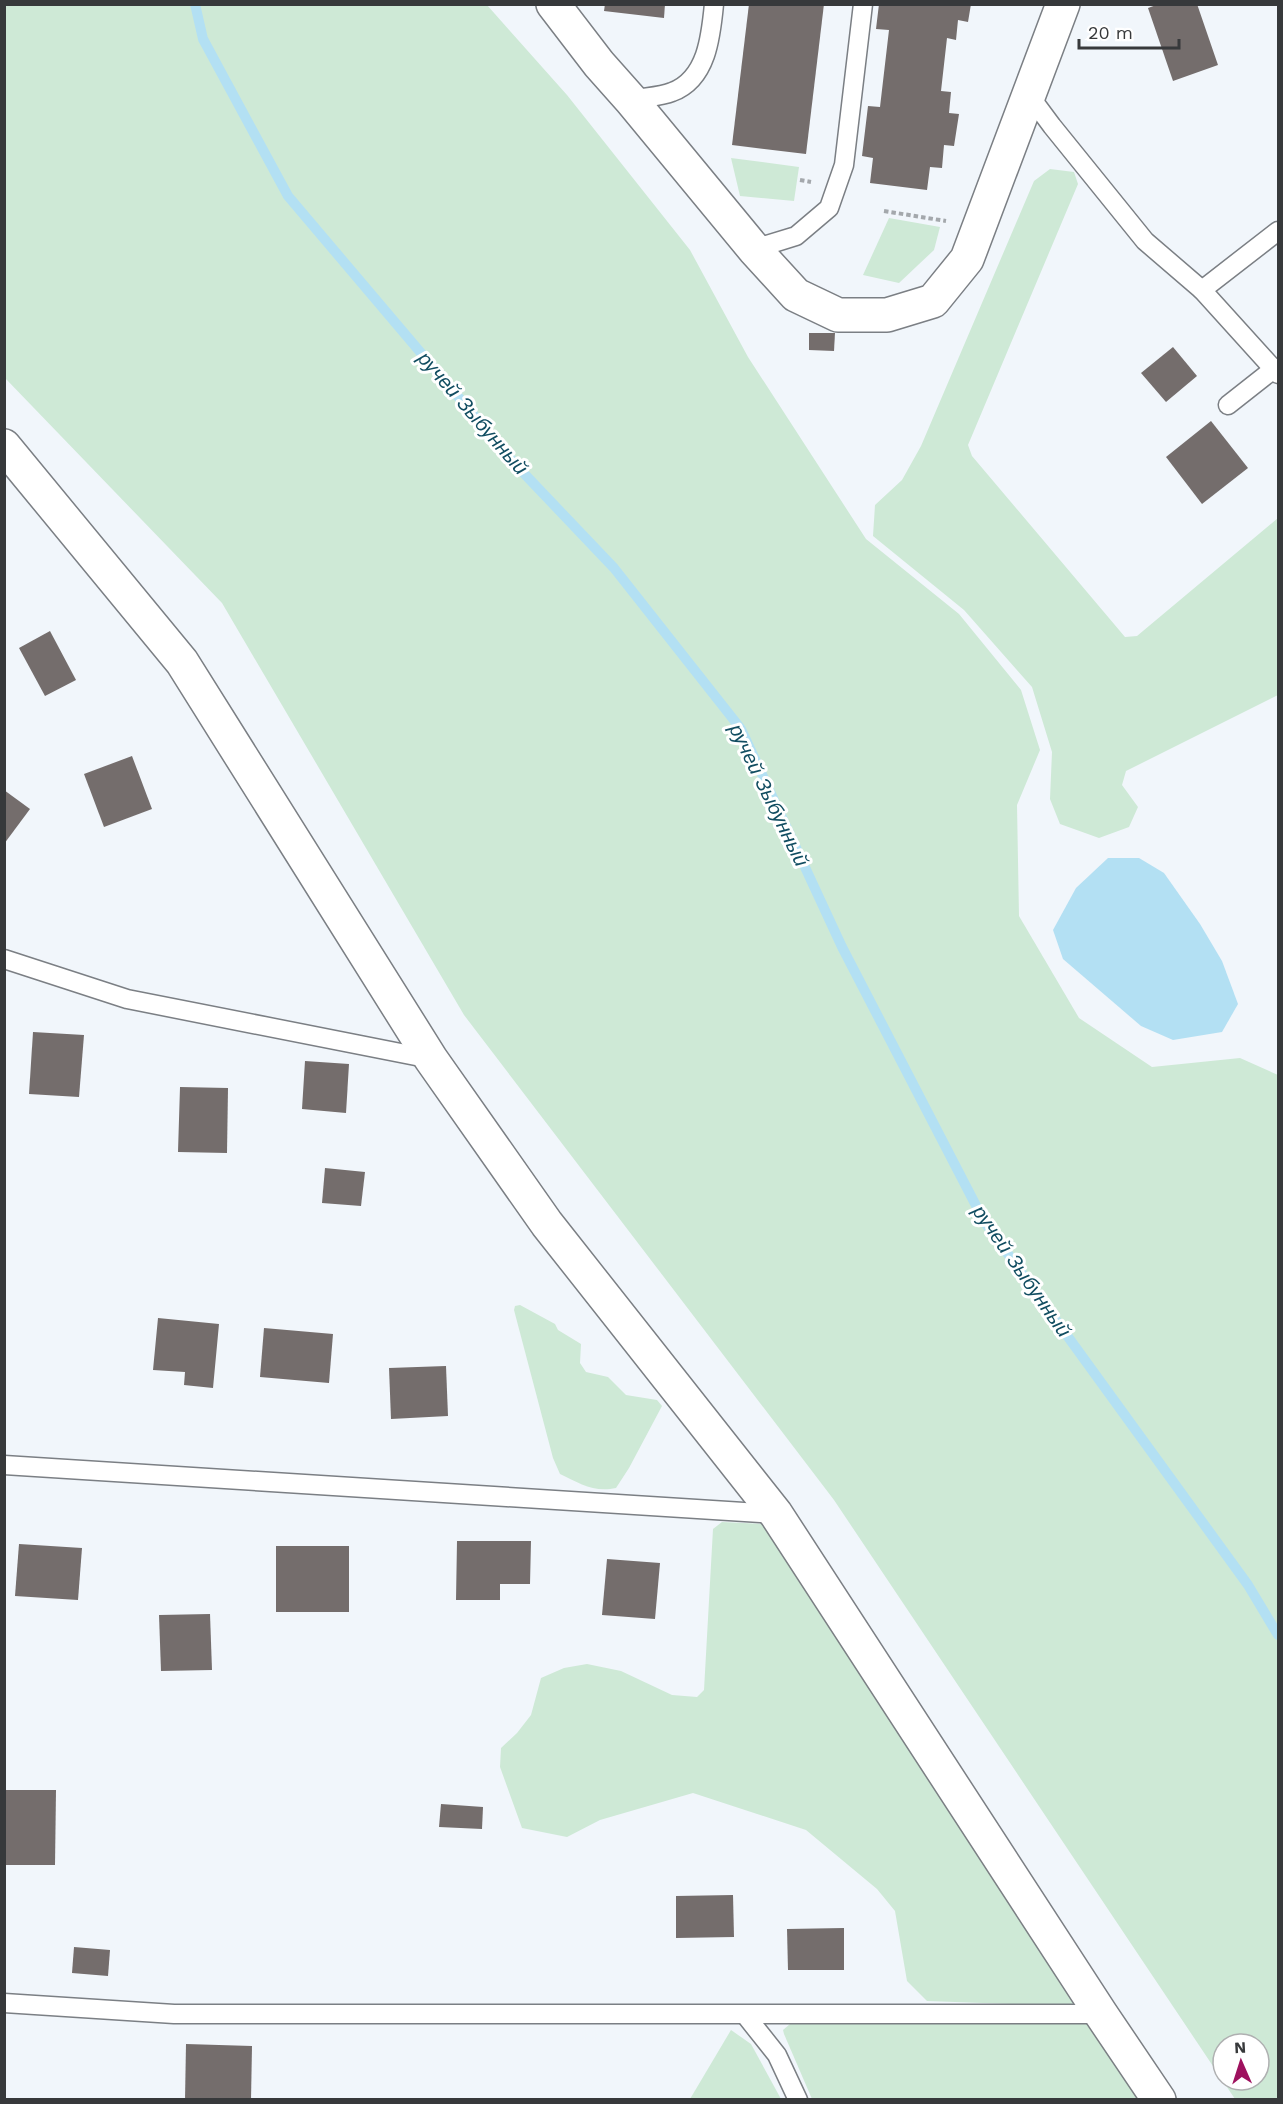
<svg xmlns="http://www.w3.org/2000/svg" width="1283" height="2104" viewBox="0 0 1283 2104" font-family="'Work Sans',sans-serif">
	<rect width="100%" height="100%" fill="#f1f6fb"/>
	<g fill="#cee9d6" fill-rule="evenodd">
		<path d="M 5,4 L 487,5 L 567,95 L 690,250 L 748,357 L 866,539 L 959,614 L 1021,690 L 1040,750 L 1017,805 L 1019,916 L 1079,1018 L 1152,1067 L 1240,1058 L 1278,1075 L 1278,2099 L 1235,2099 L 834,1500 L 464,1015 L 222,603 L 5,378 ZM 1223,2044 L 1259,2044 L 1259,2080 L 1223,2080 Z"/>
		<polygon points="731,158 799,167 794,201 740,196"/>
		<polygon points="1050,169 1074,172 1078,184 968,445 972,456 1125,637 1137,636 1278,518 1278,695 1126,771 1122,785 1138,807 1129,827 1099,838 1060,824 1050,799 1052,752 1032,687 964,610 873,536 875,505 902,480 921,446 1034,181"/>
		<polygon points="889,218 940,227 934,250 899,283 863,275"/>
		<path d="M 520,1305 L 555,1324 L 558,1330 L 581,1344 L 580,1363 L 586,1372 L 608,1377 L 626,1395 L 657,1400 L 662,1406 L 629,1468 L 616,1488 C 594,1493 579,1483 560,1474 L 553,1458 L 514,1310 L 515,1306 Z"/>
		<polygon points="722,1522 764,1524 1075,2004 1069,2006 927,2001 907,1981 895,1911 877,1889 806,1830 693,1793 600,1820 567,1837 522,1828 500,1767 501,1748 517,1733 531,1715 541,1678 564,1668 587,1664 621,1671 672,1695 697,1697 704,1690 713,1529"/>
		<polygon points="1090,2020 1149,2099 812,2099 784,2034 783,2030 790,2024"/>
		<polygon points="731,2030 751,2044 781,2099 690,2099"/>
	</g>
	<polygon fill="#b3e0f3" points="1108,858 1139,858 1164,873 1200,924 1222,961 1238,1004 1222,1032 1173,1040 1141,1026 1063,959 1053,930 1076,888"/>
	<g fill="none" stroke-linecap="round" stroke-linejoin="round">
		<polyline stroke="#b3e0f3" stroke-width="10" points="195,4 203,39 288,196 515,464 614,568 741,729 842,947 984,1221 1248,1585 1278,1635"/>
	</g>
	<g fill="#746d6c">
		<polygon points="605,4 665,4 664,18 604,11"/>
		<polygon points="749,4 824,4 806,154 732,145"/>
		<polygon points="879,4 971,4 968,22 958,20 956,40 947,38 941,91 951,92 949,113 959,114 954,146 944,145 942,168 930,167 927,190 870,183 873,158 862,156 868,106 880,107 889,30 876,29"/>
		<polygon points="1159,4 1197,4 1218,65 1173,81 1148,8"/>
		<polygon points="809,333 835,333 834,351 809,350"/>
		<polygon points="1173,347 1197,376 1166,402 1141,373"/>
		<polygon points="1211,421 1248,468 1202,504 1166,457"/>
		<polygon points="50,631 76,680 45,696 19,648"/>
		<polygon points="132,756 152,809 104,827 84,774"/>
		<polygon points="4,790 30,809 4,844"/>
		<polygon points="33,1032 84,1035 79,1097 29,1094"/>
		<polygon points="305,1061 349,1064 346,1113 302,1109"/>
		<polygon points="180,1087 228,1088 227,1153 178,1152"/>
		<polygon points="325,1168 365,1172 361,1206 322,1203"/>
		<polygon points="158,1318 219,1324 213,1388 184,1385 185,1372 153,1370"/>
		<polygon points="264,1328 333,1334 329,1383 260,1377"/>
		<polygon points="446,1366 448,1416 391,1419 389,1368"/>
		<polygon points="457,1541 531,1541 530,1584 500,1584 500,1600 456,1600"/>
		<polygon points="19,1544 82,1548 78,1600 15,1596"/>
		<rect x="276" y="1546" width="73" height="66"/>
		<polygon points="607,1559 660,1563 655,1619 602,1615"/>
		<polygon points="210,1614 212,1670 161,1671 159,1615"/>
		<polygon points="4,1790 56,1790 55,1865 4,1865"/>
		<polygon points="441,1804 483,1807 482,1829 439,1827"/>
		<polygon points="733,1895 734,1937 676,1938 676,1896"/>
		<polygon points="844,1928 844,1970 788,1970 787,1929"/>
		<polygon points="74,1947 110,1950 108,1976 72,1973"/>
		<polygon points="186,2044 252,2046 251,2100 185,2100"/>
	</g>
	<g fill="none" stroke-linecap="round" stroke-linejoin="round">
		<defs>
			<g id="service">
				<polyline points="1029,95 1052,126 1145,241 1202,290"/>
				<path d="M 631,100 C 644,97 660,97 672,92 C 707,79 711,36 714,4"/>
				<polyline points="1278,231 1202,290 1278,374"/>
				<polyline points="754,249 796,236 829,208 844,165 863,4"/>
				<polyline points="1228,405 1275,368"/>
				<polyline points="4,959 127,999 431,1059"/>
				<polyline points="4,1465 776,1514"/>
				<polyline points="4,2003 174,2014 1101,2014"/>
				<polyline points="746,2016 777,2055 798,2100"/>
			</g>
			<g id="minor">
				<polyline points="553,4 599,64 631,100 754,249 796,295 838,315 887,315 933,301 967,259 1063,4"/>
				<polyline points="4,446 182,662 431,1059 547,1224 776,1514 1101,2014 1159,2100"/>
			</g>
		</defs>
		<use href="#service" stroke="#7b7f84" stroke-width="21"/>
		<use href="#minor" stroke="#7b7f84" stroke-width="36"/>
		<g stroke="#a4a8ac" stroke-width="4" stroke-dasharray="4.5 3" stroke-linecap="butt">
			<polyline points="800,180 811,182"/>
			<polyline points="884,211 946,221"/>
		</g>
		<use href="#service" stroke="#fff" stroke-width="18"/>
		<use href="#minor" stroke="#fff" stroke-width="33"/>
	</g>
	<g text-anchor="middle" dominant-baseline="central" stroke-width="6" stroke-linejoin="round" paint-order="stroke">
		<g font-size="20" font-style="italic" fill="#114d61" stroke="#fff">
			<text transform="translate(473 413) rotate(49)">ручей Зыбунный</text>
			<text transform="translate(769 795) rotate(64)">ручей Зыбунный</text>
			<text transform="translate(1022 1271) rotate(55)">ручей Зыбунный</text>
		</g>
	</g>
	<rect width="1283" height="2104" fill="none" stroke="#37393b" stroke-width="12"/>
	<g transform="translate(1241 2062) rotate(357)"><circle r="28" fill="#ffffff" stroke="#afb0b1" stroke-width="1.5"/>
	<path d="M0-4.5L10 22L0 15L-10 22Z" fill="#9e115e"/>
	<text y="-9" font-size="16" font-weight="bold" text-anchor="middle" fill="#37393b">N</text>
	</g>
	<path d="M1079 39v9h100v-9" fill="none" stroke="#37393b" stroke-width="3"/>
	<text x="1088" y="39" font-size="18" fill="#37393b" stroke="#ffffff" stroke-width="4.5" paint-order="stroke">20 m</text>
</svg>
